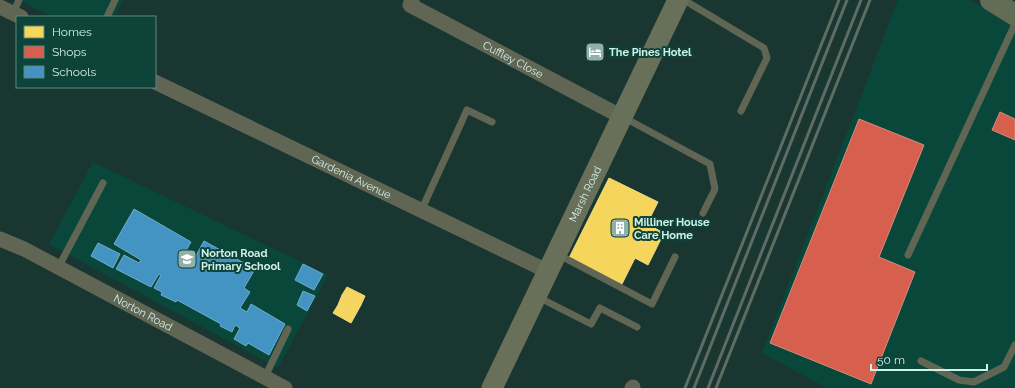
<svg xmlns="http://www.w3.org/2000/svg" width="1015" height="388" viewBox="0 0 1015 388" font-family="Raleway,sans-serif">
	<rect width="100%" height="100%" fill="#1a3631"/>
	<g fill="#0a473b">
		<polygon points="19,0 123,0 115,17 52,17"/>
		<polygon points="898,0 970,0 1015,26 1015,388 827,388 762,353"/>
		<polygon points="93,162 328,275 278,368 49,244"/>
	</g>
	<g fill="#f6d55c" stroke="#ebdd86">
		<polygon points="609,178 658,202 647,224 664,233 648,265 635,258 622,284 569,258"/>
		<polygon points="347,287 365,296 361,305 342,295"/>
		<polygon points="342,295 361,305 356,314 338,305"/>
		<polygon points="338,305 356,314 351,323 333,313"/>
	</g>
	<g fill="#d6604d" stroke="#d48c7c">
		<polygon points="1000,112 1015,119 1015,140 992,130"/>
		<polygon points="859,119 924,145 879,257 915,272 871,384 770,343"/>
	</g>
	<g fill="#4393c3" stroke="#6eafce">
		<polygon points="134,209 191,242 183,256 193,261 204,241 255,269 244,288 250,292 240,308 247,312 251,304 285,324 269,355 248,343 246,346 234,339 240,328 235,325 232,332 220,326 221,324 177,300 176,302 161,295 162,292 154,288 161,275 159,274 151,287 116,269 124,255 139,263 141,260 114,244"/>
		<polygon points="98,243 120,254 113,268 91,256"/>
		<polygon points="303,264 323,274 314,290 295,280"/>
		<polygon points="303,291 315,296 307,311 297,305"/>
	</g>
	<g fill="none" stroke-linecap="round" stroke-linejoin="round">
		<g stroke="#616654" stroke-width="7">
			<polyline points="684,0 764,48 767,58 741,111"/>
			<polyline points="13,13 19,0"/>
			<polyline points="107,17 115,0"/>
			<polyline points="623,117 710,164 715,189 703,213"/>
			<polyline points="421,211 467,110 492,122"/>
			<polyline points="557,254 652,304 675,257"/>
			<polyline points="908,255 1015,24"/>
			<polyline points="58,268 103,183"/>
			<polyline points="538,297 591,324 600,308 637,327"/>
			<polyline points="921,361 959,380 974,382 1004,367 1015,345"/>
			<polyline points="265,377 288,329"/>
		</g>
		<g stroke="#616654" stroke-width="15">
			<path id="s1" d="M 412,0 L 410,5 L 622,117"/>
			<polyline points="0,7 21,17"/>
			<path id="s2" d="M 155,82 L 547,271"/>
			<path id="s3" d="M 0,239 L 24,249 L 285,388"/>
			<polyline points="632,388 633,387"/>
		</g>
		<path stroke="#697059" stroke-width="21" id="s4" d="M 492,388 L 678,0"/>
		<polyline stroke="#636d56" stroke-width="22" points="991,0 1015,15"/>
		<g stroke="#5e6d62" stroke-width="3">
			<polyline points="685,388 839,0"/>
			<polyline points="694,388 847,0"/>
			<polyline points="708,388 861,0"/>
			<polyline points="716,388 870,0"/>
		</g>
	</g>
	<defs>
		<symbol id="hotel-square" viewBox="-11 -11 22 22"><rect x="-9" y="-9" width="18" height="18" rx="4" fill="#91b0a8" stroke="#0d4338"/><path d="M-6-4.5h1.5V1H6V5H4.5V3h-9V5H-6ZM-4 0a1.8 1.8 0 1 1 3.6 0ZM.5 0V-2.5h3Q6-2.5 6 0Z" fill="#fff"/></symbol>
		<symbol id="building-square" viewBox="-11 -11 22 22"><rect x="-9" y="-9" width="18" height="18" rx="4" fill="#91b0a8" stroke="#0d4338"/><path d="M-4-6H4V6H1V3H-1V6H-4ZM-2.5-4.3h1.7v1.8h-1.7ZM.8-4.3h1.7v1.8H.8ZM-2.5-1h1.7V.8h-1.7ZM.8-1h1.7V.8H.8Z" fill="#fff"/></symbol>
		<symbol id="school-square" viewBox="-11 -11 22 22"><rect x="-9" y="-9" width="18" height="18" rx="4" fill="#91b0a8" stroke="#0d4338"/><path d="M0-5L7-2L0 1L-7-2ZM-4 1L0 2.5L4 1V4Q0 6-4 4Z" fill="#fff"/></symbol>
	</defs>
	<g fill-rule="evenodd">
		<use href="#hotel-square" x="584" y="41" width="22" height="22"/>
		<use href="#building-square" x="609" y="217" width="22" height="22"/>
		<use href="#school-square" x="176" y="248" width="22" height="22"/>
	</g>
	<g text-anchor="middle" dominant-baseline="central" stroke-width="4" stroke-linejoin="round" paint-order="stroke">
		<g font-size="11" font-weight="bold" fill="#d1f1e8" stroke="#0d4338" text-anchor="start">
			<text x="609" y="52">The Pines Hotel</text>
			<text x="634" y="222">Milliner House<tspan x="634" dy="13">Care Home</tspan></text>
			<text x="201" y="253">Norton Road<tspan x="201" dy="13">Primary School</tspan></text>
		</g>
		<g font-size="11" fill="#d1f1e8" stroke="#0d4338">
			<text stroke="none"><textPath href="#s1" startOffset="122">Cuffley Close</textPath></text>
			<text stroke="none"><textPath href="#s2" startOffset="218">Gardenia Avenue</textPath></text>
			<text stroke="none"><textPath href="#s4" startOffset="215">Marsh Road</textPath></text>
			<text stroke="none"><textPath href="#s3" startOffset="161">Norton Road</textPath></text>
		</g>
	</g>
	<rect x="16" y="16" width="140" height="72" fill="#0d4338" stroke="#5b897e"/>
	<rect x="24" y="26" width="20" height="12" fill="#f6d55c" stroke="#5b897e"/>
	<text x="52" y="36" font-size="12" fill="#d1f1e8">Homes</text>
	<rect x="24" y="46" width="20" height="12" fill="#d6604d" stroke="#5b897e"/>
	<text x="52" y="56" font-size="12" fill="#d1f1e8">Shops</text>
	<rect x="24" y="66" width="20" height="12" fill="#4393c3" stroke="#5b897e"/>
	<text x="52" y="76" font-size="12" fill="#d1f1e8">Schools</text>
	<path d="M871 364v6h116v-6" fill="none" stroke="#d1f1e8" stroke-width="2"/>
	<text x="877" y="364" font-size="12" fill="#d1f1e8" stroke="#0d4338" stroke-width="3" paint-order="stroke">50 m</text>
</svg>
